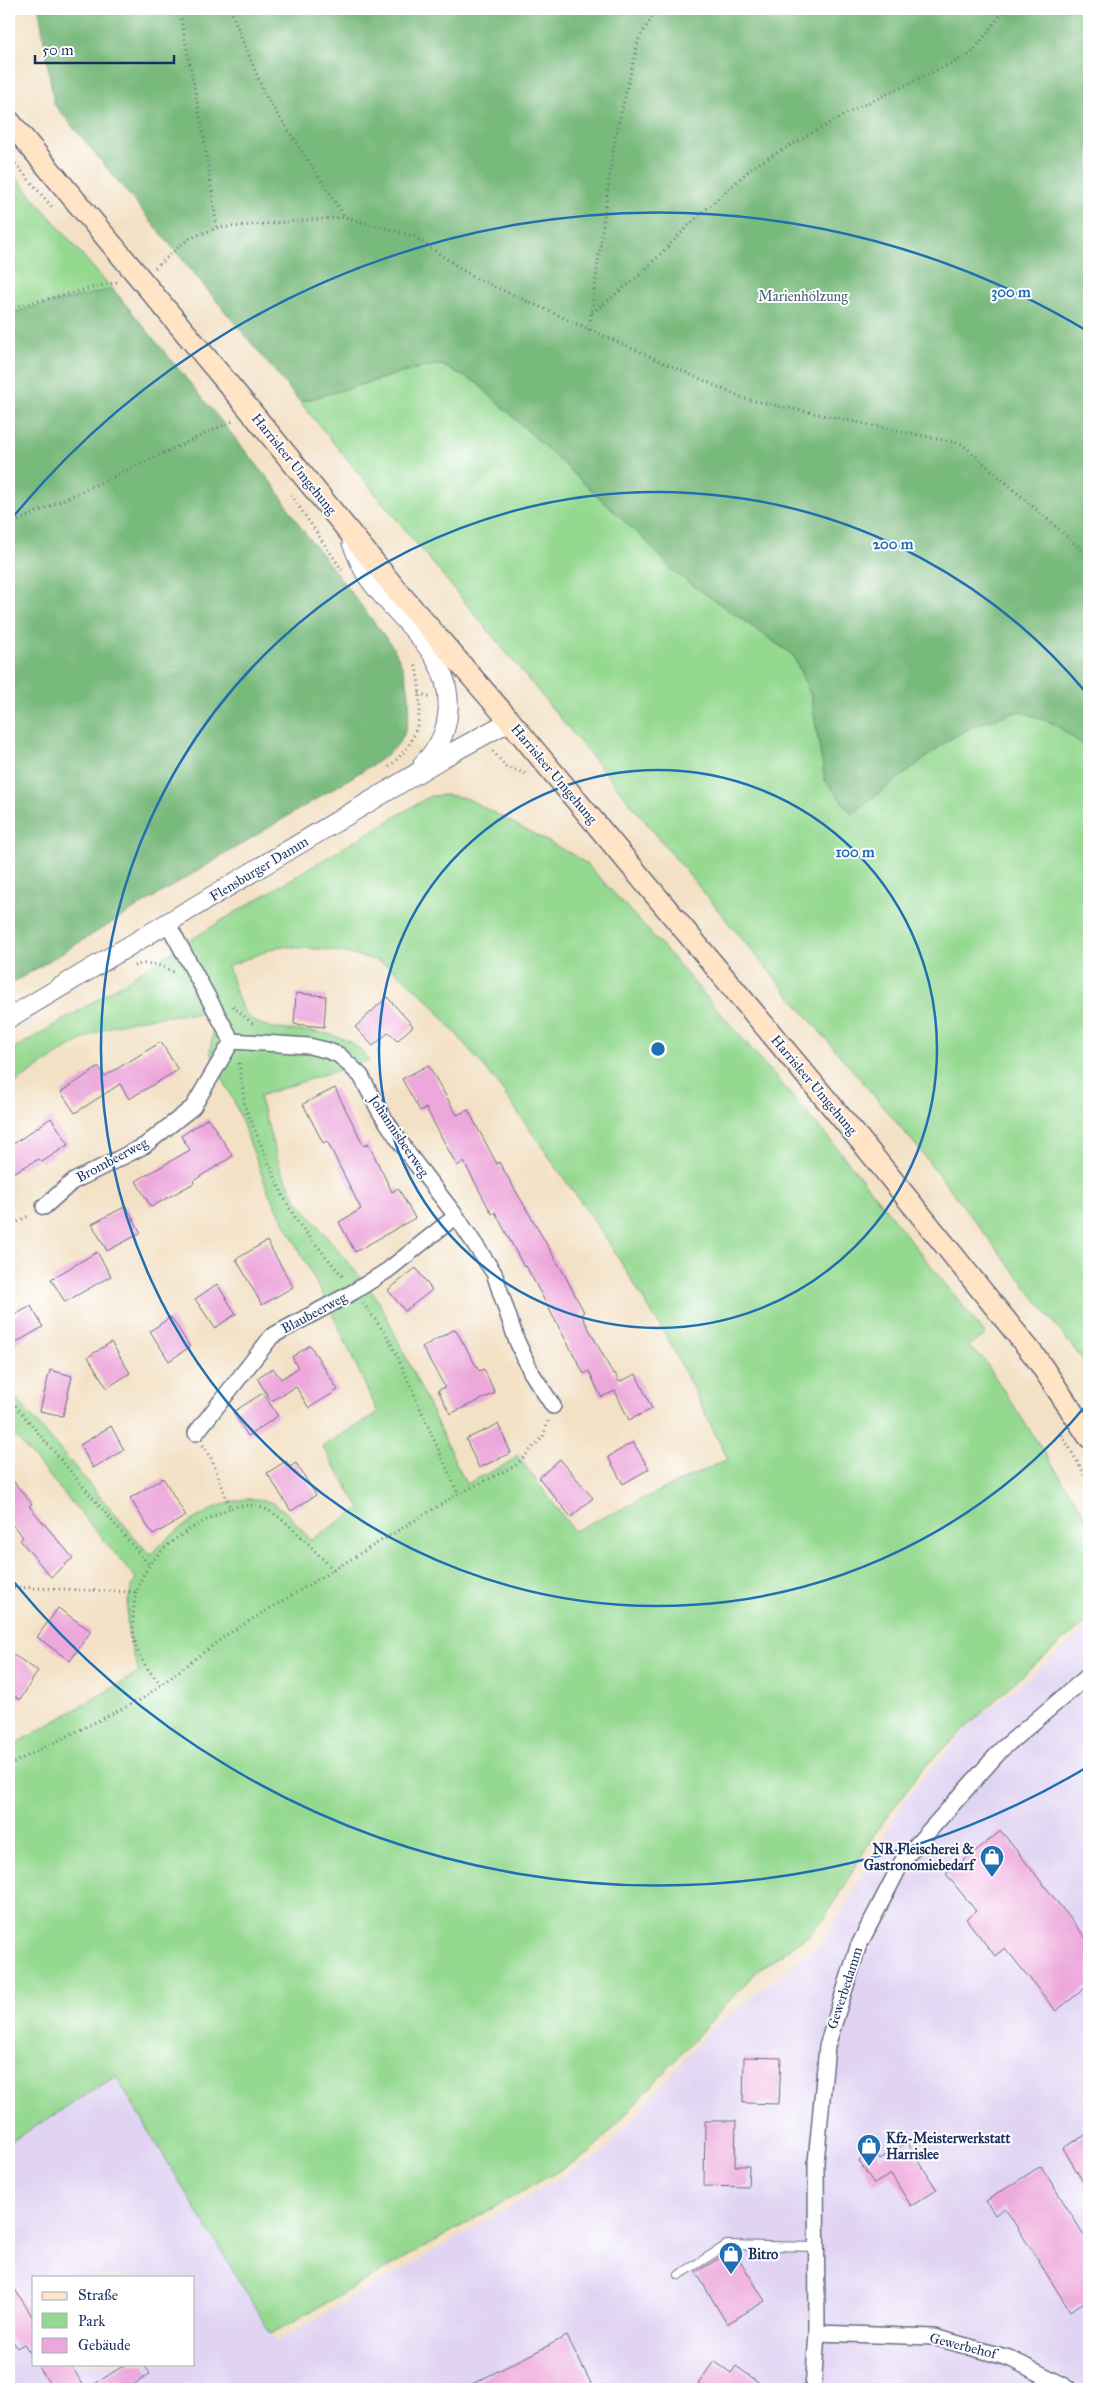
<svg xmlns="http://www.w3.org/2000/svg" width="1098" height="2398" viewBox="0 0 1098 2398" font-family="'IM FELL Great Primer',serif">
	<rect width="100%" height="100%" fill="#fff"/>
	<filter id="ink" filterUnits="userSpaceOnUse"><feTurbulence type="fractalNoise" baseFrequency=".02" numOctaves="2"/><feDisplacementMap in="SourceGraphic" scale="10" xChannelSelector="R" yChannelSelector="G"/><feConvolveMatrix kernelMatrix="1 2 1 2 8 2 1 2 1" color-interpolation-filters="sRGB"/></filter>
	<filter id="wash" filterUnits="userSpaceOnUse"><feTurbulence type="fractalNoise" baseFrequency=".0096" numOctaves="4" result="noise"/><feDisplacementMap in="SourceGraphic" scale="20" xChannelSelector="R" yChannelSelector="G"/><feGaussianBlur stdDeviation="1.12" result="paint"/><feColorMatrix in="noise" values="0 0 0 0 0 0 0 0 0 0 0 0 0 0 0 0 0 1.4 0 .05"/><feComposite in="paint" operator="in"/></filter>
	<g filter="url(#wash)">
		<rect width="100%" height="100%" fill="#f3e1c5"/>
		<path fill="#e1d4f3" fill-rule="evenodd" d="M 1089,1628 L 1089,2389 L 9,2389 L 9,2143 L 116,2076 L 276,2342 L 602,2154 L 709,2031 L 826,1939 L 907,1796 L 972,1723 ZM 34,2277 L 194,2277 L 194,2364 L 34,2364 Z"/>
		<g fill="#95d991" stroke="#588478" fill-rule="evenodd">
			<polygon points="9,169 96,271 113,289 9,313"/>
			<polygon points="442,365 477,383 649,544 674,572 793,655 811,696 825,780 852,814 950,739 975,725 1019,711 1053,723 1089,749 1089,1368 918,1148 737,933 300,402 426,366"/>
			<path d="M 447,795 L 466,798 L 575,856 L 588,865 L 665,949 L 837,1148 L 986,1335 L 967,1346 L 982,1357 L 1089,1521 L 1089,1619 L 1016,1681 L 923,1768 L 877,1830 L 825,1917 L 809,1935 L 757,1971 L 590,2153 L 271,2334 L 116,2076 L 9,2143 L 9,1748 L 139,1672 C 128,1641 120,1609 136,1578 L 9,1429 L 9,1390 L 150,1555 C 177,1527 240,1480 279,1507 C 291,1515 301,1530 311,1540 L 360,1508 L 322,1446 L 378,1413 L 330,1309 L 268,1191 L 236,1106 L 210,1052 L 213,1032 L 205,1013 C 173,1016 137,1017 107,1028 C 74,1041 39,1068 9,1087 L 9,1052 L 85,1007 L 216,924 L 430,796 ZM 280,946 L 330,950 L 376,960 L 393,969 L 426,998 L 495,1080 L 606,1238 L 669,1341 L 728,1459 L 574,1531 L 517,1455 L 507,1464 L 466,1484 L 383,1309 L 373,1293 L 297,1200 L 281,1170 L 259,1096 L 369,1060 C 336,1013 274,1046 245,1013 C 238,1004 232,978 228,966 Z"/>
		</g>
		<g fill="#78b97b" stroke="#4a746c">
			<polygon points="39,9 1089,9 1089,749 1053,723 1019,711 975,725 950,739 852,814 825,780 811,696 793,655 674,572 649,544 477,383 442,365 426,366 300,402 54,104"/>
			<path d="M 113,289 L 275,487 L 302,529 L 393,647 C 408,674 415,704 404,734 C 399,746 387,755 377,762 L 9,985 L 9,313 Z"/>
		</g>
		<g id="blocks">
			<g fill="#eda8db">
				<polygon points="296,993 326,996 324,1027 294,1024"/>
				<polygon points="387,997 413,1026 397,1041 389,1032 373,1046 355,1027"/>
				<polygon points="161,1042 178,1070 129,1099 120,1084 75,1113 61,1092 99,1067 105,1076"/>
				<polygon points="428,1065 457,1115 468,1110 497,1164 499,1162 564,1274 584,1312 581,1314 613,1374 615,1373 619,1382 636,1374 652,1409 629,1420 615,1391 601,1397 589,1371 584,1374 526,1266 524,1267 495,1212 492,1214 464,1162 457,1166 426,1108 420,1111 402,1079"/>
				<polygon points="335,1088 364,1146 368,1143 392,1192 398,1188 415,1218 355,1252 339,1222 361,1209 327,1141 323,1143 303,1104"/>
				<polygon points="51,1118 69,1144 42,1162 39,1159 9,1175 9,1147"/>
				<polygon points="208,1118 233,1156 193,1181 194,1183 151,1207 136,1181 190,1150 181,1136"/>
				<polygon points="126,1206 141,1233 107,1251 92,1224"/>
				<polygon points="267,1241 293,1287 262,1305 236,1259"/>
				<polygon points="97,1252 111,1276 65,1302 51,1279"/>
				<polygon points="416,1268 432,1290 405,1311 388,1290"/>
				<polygon points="217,1284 236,1314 215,1328 195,1299"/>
				<polygon points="31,1306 43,1327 15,1343 9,1332 9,1318"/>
				<polygon points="171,1317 190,1347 169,1361 150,1331"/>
				<polygon points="455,1329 479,1371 484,1369 495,1393 450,1414 438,1390 445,1387 422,1347"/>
				<polygon points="111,1342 130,1373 107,1388 88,1357"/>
				<polygon points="310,1345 338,1390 309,1408 296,1387 271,1401 257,1378 273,1368 281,1379 298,1368 292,1357"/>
				<polygon points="50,1370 72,1376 63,1416 40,1411"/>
				<polygon points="263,1393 278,1416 248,1436 233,1412"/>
				<polygon points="498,1424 511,1453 479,1468 466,1439"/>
				<polygon points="111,1426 124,1450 93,1468 80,1445"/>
				<polygon points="633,1442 649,1469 623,1484 608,1457"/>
				<polygon points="560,1459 593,1498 571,1517 539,1478"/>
				<polygon points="286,1461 290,1467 296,1463 316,1495 291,1511 267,1473"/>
				<polygon points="9,1476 32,1504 29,1506 73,1558 51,1577 20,1540 23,1537 9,1521"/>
				<polygon points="163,1478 186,1516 153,1535 130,1498"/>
				<polygon points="58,1608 91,1631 70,1661 37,1637"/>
				<polygon points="9,1652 38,1671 20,1700 9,1692"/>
				<polygon points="1001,1831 1089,1942 1089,1985 1056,2011 1005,1948 995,1956 966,1919 976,1911 946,1874"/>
				<polygon points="744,2057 781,2058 779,2104 743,2103"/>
				<polygon points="705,2121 736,2121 735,2166 749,2166 748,2187 704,2186"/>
				<polygon points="1089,2133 1089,2192 1063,2148"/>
				<polygon points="907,2142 937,2190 911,2206 891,2174 874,2184 859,2161 875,2151 880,2159"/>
				<polygon points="1041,2166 1089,2243 1089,2299 1070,2311 1005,2208 995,2215 986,2201"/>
				<polygon points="731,2251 734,2251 765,2301 727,2324 696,2272"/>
				<polygon points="9,2280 34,2319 34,2359 24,2344 17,2348 9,2334"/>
				<polygon points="567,2336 594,2389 462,2389 508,2366"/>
				<polygon points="714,2361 731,2373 736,2366 768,2389 706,2389 698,2384"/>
				<polygon points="37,2364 70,2364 86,2389 53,2389"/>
				<polygon points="126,2364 144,2364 150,2374 127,2389 87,2389"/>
			</g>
		</g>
	</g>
	<g filter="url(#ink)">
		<use href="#blocks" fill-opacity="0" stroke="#676d82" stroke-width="1"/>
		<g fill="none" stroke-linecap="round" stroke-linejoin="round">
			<defs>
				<polyline id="service" points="679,2275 727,2245 817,2247"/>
				<g id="minor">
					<polyline points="168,924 232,1041 309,1046 326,1050 339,1055 361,1076 380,1112 409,1155 456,1216 494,1273 516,1339 531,1372 553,1406"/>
					<polyline points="44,1207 72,1182 144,1146 193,1107 232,1041"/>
					<polyline points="196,1433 272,1336 355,1291 388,1270 456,1216"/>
					<polyline points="817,2333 934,2337 1009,2358 1071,2389"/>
					<polyline points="813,2389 817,2333 816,2162 827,2046 858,1947 903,1860 1002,1749 1089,1675"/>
				</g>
				<g id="tertiary">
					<path d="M 352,543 C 357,554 361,567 368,577 C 398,621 452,651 448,711 C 446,734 439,747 423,764"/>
					<polyline points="9,1018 444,757 510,721"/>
				</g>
				<polyline id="secondary" points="9,121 249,409 399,593 510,721 860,1140 1037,1359 1089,1437"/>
			</defs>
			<use href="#service" stroke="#676d82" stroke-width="10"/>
			<use href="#minor" stroke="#676d82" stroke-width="18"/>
			<use href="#tertiary" stroke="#676d82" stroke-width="21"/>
			<use href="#secondary" stroke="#676d82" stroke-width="24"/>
			<g stroke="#676d82" stroke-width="3" stroke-dasharray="1 4" stroke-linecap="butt">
				<polyline points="179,9 203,131 217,228"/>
				<polyline points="230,9 265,95 345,217"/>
				<polyline points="9,156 52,207"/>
				<polyline points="155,268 188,239 217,228 345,217 413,236 473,277 745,399 962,444 1089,556"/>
				<polyline points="9,308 117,282"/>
				<polyline points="592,313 641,274 690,224 754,166 855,109 971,54 1005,9"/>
				<polyline points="589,330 614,143 639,38 658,9"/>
				<polyline points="291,495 342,570"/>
				<polyline points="9,525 235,420"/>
				<polyline points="419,693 431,698"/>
				<polyline points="493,751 506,767 527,774"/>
				<path d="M 389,767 C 396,760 403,754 408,746 C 424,723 421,689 415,663"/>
				<path d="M 134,966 C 148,961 162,965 175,973"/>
				<polyline points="233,1006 254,1025"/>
				<polyline points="239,1063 245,1107 283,1196 298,1223 344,1278"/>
				<polyline points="9,1227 30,1215"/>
				<polyline points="363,1303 387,1336 396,1353 458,1494"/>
				<polyline points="9,1398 149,1565"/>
				<polyline points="1062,1435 1089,1482"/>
				<path d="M 203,1445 L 212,1460 L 230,1508 C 239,1506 248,1504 257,1506 C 282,1511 314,1552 334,1570"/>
				<path d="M 9,1587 L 136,1592 C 140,1583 144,1572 150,1564 C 169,1539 202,1521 230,1508"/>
				<path d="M 136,1592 C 129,1632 132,1655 161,1684"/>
				<polyline points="9,1765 142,1699 228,1634 458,1494 515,1466 543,1437 548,1421"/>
			</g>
			<use href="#service" stroke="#fff" stroke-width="8"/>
			<use href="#minor" stroke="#fff" stroke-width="15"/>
			<use href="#tertiary" stroke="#fff" stroke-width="19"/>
			<use href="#secondary" stroke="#ffe4c6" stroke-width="21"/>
		</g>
	</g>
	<g fill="none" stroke="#1f6fb2" stroke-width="2.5">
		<circle cx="658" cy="1049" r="279"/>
		<path d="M1088 1403A557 557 0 1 1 1088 695"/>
		<path d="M1089 1766A836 836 0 0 1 13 1581M13 517A836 836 0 0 1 1089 332"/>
	</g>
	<defs>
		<symbol id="shop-pin" viewBox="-11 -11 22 30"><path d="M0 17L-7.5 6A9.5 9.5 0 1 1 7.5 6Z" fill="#1f6fb2" stroke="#fff"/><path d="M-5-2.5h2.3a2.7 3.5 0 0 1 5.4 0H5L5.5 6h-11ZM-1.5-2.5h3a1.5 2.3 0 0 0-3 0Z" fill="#fff"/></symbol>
	</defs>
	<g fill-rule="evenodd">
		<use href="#shop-pin" x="978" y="1843" width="28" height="38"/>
		<use href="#shop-pin" x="855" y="2132" width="28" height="38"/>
		<use href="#shop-pin" x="717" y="2240" width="28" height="38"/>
	</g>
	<g text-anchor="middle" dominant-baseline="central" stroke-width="4" stroke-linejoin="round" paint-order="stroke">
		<g font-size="14" fill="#40626d" stroke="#fff">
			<text x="803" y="296">Marienhölzung</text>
		</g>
		<g font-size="14" fill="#1b2f5e" stroke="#fff">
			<text transform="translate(294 464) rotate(51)">Harrisleer Umgehung</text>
			<text transform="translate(554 774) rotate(50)">Harrisleer Umgehung</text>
			<text transform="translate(259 869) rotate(-31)">Flensburger Damm</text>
			<text transform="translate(814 1085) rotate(50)">Harrisleer Umgehung</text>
			<text transform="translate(399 1136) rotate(56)">Johannisbeerweg</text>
			<text transform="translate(112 1160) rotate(-28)">Brombeerweg</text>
			<text transform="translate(314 1313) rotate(-28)">Blaubeerweg</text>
			<text transform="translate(845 1988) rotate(-72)">Gewerbedamm</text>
			<text transform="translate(963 2346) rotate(14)">Gewerbehof</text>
		</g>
		<g font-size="14" font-weight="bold" fill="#1b2f5e" stroke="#fff" text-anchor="start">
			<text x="974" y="1849" text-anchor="end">NR Fleischerei &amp;<tspan x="974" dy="16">Gastronomiebedarf</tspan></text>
			<text x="886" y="2138">Kfz-Meisterwerkstatt<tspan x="886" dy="16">Harrislee</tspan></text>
			<text x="748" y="2254">Bitro</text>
		</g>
	</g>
	<circle cx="658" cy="1049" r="8" fill="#1f6fb2" stroke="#fff" stroke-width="2.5"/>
	<g font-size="15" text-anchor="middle" font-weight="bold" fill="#1f6fb2" stroke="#fff" stroke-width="4" stroke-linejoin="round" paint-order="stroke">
		<text x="1011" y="297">300 m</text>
		<text x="893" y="549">200 m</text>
		<text x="855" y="857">100 m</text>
	</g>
	<rect width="1098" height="2398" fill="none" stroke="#fff" stroke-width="30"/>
	<rect x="32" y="2276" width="162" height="90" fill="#ffffff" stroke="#a4acbf"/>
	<rect x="42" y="2292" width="25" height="8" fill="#ffe4c6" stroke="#a4acbf"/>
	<text x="78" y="2300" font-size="15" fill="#1b2f5e">Straße</text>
	<rect x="42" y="2313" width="25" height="15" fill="#95d991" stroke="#a4acbf"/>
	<text x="78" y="2326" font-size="15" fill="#1b2f5e">Park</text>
	<rect x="42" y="2338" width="25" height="15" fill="#eda8db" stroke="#a4acbf"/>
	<text x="78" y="2350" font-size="15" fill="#1b2f5e">Gebäude</text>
	<path d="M35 55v8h139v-8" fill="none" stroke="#1b2f5e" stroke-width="2.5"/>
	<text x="42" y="55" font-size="15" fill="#1b2f5e" stroke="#ffffff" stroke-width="4" paint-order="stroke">50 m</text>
</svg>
